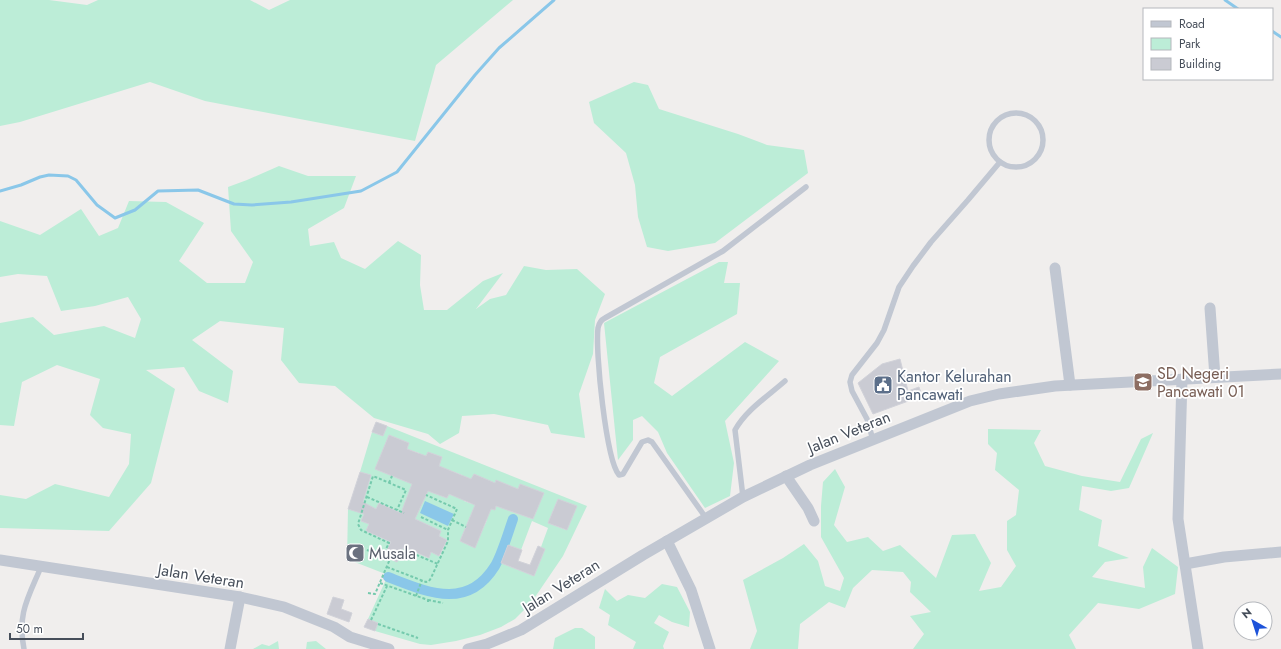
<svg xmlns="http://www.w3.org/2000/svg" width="1281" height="649" viewBox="0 0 1281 649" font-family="Jost,sans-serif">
	<rect width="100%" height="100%" fill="#f0eeed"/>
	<g fill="#bcedd7" fill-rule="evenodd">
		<polygon points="0,0 49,0 87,5 98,0 250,0 269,10 290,0 513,0 436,65 415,141 205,101 150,82 20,122 0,126"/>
		<polygon points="634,82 648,85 659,109 738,134 767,145 804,150 808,173 715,243 668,251 647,247 638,217 635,185 626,153 594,123 589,102"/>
		<polygon points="279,166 308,176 356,176 344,208 308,229 310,246 334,242 341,258 365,269 398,241 421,255 420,285 424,310 447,310 483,281 503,273 476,309 490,299 506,295 524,266 546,270 577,269 605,294 595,320 593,354 579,394 585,438 551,433 548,425 494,414 462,416 459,433 440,444 428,434 374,418 335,386 299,383 281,360 284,328 220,321 192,340 233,371 228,403 199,391 184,367 146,370 175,389 151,483 109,531 0,528 0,495 26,499 55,484 109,497 129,464 131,434 103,428 90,415 100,379 57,365 22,382 14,426 0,425 0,323 33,317 54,335 104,326 135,338 141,319 128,297 95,306 61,311 47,276 18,274 0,277 0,221 40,235 81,209 99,236 118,228 129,201 166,202 204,223 179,261 207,283 245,283 253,262 231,231 228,187 247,180"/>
		<polygon points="719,262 728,262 724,283 740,283 737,314 660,357 654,383 672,396 745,342 779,361 725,421 734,463 730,496 705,508 667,453 658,432 642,416 633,420 633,440 618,460 604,323"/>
		<path d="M 387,426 L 587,506 L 563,556 L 531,603 L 515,619 L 501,627 L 480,635 L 456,641 L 431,645 L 420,644 L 375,631 L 378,623 L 368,619 L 388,575 L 347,559 L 348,509 L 359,512 L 371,475 L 360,472 L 372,432 L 383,436 ZM 389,435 L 409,443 L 407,449 L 419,453 L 421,468 L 428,452 L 442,457 L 415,519 L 441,531 L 439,536 L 447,540 L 440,556 L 431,552 L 428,558 L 404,547 L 397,562 L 384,556 L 391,542 L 366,531 L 369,524 L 361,521 L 368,505 L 376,509 L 379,503 L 404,515 L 415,477 L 407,482 L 376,469 ZM 449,470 L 462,475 L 453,496 L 449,494 L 447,498 L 441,496 ZM 474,474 L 487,480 L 472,504 L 464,501 L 466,496 L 465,495 ZM 520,484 L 543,493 L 533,519 L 510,511 ZM 511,486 L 502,508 L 496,506 L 494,510 L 485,506 ZM 558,499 L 576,506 L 566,530 L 548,523 ZM 472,513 L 487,520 L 475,547 L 460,541 ZM 532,521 L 548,528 L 541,547 L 545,549 L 534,576 L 501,563 L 508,545 L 521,550 Z"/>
		<polygon points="988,429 1041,430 1034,443 1045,466 1082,476 1120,482 1141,439 1153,433 1129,488 1111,491 1082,486 1079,510 1102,520 1098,546 1129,558 1105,562 1092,577 1145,588 1143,567 1152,548 1178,567 1175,594 1139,609 1098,603 1069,635 1076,649 913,649 924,634 910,616 931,612 910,592 911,582 903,572 872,570 853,588 845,608 829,602 800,624 798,649 750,649 757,631 743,580 783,558 804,544 818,561 825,586 840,591 844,578 821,537 821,506 823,482 835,469 845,487 834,525 847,542 868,537 883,551 900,545 936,578 952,535 975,534 991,563 979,591 1001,587 1016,566 1007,550 1007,521 1016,515 1019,490 995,470 997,453 988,444"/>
		<polygon points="662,584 677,587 690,612 689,627 672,622 659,615 654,623 669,632 663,646 664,649 633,649 636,642 608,625 610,615 599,608 605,589 617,601 628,595 645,598"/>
		<polygon points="575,628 582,628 595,637 595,649 553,649 555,638"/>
		<polygon points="278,641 279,649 253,649 262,644 269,646"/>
		<polygon points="316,641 326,649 306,649 307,642"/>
	</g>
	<polygon fill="#8ac7e9" points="425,501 454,514 448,526 420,513"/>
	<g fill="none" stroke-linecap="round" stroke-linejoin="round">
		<g stroke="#8ac7e9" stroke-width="3">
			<polyline points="1225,0 1238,9"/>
			<polyline points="1272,31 1281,37"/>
			<polyline points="0,191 21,185 40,177 49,175 68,176 76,180 97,205 115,218 135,210 158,191 198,190 234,204 252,205 291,202 361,191 397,172 475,75 499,48 554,0"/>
		</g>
		<path stroke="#8ac7e9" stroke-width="10" d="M 388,577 C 427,592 467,611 495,566 C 502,554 508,533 513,519"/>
	</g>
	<g fill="#cacbd3" stroke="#d1d2d9">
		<polygon points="900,359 908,391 919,387 922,396 873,414 858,383 882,364"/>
		<polygon points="376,422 387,426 383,436 372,432"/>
		<polygon points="389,435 409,443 407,449 426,456 428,452 442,457 439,466 471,479 474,474 495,483 496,480 518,489 520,484 544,493 533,519 496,506 495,510 491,509 475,548 460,541 475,505 449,494 447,498 428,491 415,519 441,531 439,536 447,540 439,556 431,552 429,558 404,547 397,562 384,556 391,542 366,531 369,524 361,521 364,514 348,509 360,472 371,475 363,502 376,509 379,503 401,513 412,484 375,469"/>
		<polygon points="558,499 577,506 567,530 548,523"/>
		<polygon points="508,545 522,550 518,561 530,565 538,546 545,549 534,576 501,563"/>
		<polygon points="333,597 344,600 341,609 352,613 349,622 327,614"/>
		<polygon points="368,619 378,623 375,631 364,627"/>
	</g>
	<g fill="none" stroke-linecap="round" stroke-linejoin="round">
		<g stroke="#75caad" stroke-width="2" stroke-dasharray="3 2" stroke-linecap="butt">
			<polyline points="389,483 392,476"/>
			<polyline points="367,497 404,513"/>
			<polyline points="421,517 448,530"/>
			<polyline points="452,520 466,527"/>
			<polyline points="367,550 390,560"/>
			<polyline points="407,551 438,564"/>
			<polyline points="382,557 389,543 361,530 358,524 373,476 406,490 397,510"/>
			<polyline points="387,567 426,582 429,581 431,578 448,541 448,530 457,509 426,495"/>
			<polyline points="380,583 428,600 428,603"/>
			<polyline points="368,593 375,594 390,559"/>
			<polyline points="416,596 422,580"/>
			<polyline points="428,600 443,603"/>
			<polyline points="371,620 387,586"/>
			<polyline points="378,624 418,638"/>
		</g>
		<g stroke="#c1c7d2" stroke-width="5.5">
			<circle cx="1016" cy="140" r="27"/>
			<polyline points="873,440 867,419 852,391 850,382 852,375 877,343 884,330 899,287 913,266 931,242 968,200 1000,162"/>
			<path d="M 743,497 L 735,430 C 746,410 768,396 785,381"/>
			<path d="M 706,518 L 652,442 L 648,440 L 642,442 L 623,474 L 619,475 C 606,460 595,350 598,328 C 599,323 601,320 605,318 L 723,251 L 806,187"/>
			<path d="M 24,649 C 17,614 28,598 41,567"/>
		</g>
		<g stroke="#c1c7d2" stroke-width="11">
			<polyline points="1055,268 1070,385"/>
			<polyline points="1210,308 1215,377"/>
			<polyline points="1182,379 1178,519 1198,649"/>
			<polyline points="786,476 808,508 814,521"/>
			<polyline points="667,541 691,590 710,649"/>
			<polyline points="0,560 240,597 284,607 334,627 350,637 389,649"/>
			<polyline points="1185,564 1224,557 1281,552"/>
			<polyline points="230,649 240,597"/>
			<polyline points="468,649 487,644 521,630 643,555 743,497 810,465 970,401 999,394 1055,386 1281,374"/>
		</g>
	</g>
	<defs>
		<symbol id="school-square" viewBox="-11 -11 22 22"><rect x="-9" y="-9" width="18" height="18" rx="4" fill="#8d6e63" stroke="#fff"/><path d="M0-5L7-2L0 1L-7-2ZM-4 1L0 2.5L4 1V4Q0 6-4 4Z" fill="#fff"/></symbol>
		<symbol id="civic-square" viewBox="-11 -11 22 22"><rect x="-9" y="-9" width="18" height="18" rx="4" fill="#5c6f8a" stroke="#fff"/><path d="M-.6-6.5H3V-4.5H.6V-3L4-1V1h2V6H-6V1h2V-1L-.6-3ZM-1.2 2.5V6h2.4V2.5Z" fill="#fff"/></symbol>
		<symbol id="mosque-square" viewBox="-11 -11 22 22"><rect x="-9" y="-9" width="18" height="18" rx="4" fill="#6b7280" stroke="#fff"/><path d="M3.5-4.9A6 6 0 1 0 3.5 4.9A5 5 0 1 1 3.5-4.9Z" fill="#fff"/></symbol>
	</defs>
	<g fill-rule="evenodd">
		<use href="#school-square" x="1132" y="371" width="22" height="22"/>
		<use href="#civic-square" x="872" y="374" width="22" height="22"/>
		<use href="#mosque-square" x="344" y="542" width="22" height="22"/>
	</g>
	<g text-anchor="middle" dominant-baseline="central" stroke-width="3.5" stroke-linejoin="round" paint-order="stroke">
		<g font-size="16" fill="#785e54" stroke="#fff" text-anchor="start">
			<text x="1157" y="373">SD Negeri<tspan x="1157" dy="18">Pancawati 01</tspan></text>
		</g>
		<g font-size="16" fill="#4e5e75" stroke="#fff" text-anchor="start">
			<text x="897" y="376">Kantor Kelurahan<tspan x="897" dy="18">Pancawati</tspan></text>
		</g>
		<g font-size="16" fill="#464e5a" stroke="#fff">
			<text transform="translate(849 432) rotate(-22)">Jalan Veteran</text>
			<text transform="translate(201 576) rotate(9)">Jalan Veteran</text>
			<text transform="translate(561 586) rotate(-32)">Jalan Veteran</text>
		</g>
		<g font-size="16" fill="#5b616d" stroke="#fff" text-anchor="start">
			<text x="369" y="553">Musala</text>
		</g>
	</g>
	<rect x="1143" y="8" width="130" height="72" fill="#ffffff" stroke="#b5b8bd"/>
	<rect x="1151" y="21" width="20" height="6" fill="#c1c7d2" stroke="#b5b8bd"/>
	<text x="1179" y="28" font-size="12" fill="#464e5a">Road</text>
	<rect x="1151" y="38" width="20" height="12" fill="#bcedd7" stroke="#b5b8bd"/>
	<text x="1179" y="48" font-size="12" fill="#464e5a">Park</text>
	<rect x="1151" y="58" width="20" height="12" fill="#cacbd3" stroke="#b5b8bd"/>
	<text x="1179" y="68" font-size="12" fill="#464e5a">Building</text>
	<g transform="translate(1253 621) rotate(321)"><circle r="19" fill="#ffffff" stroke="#b5b8bd"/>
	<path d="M0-3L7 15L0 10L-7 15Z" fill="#1e53d9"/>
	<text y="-6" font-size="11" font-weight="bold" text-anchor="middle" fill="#464e5a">N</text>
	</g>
	<path d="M10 633v6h73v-6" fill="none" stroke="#464e5a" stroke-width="2"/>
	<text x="16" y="633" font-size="12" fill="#464e5a" stroke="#ffffff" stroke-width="3" paint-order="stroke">50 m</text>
</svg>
